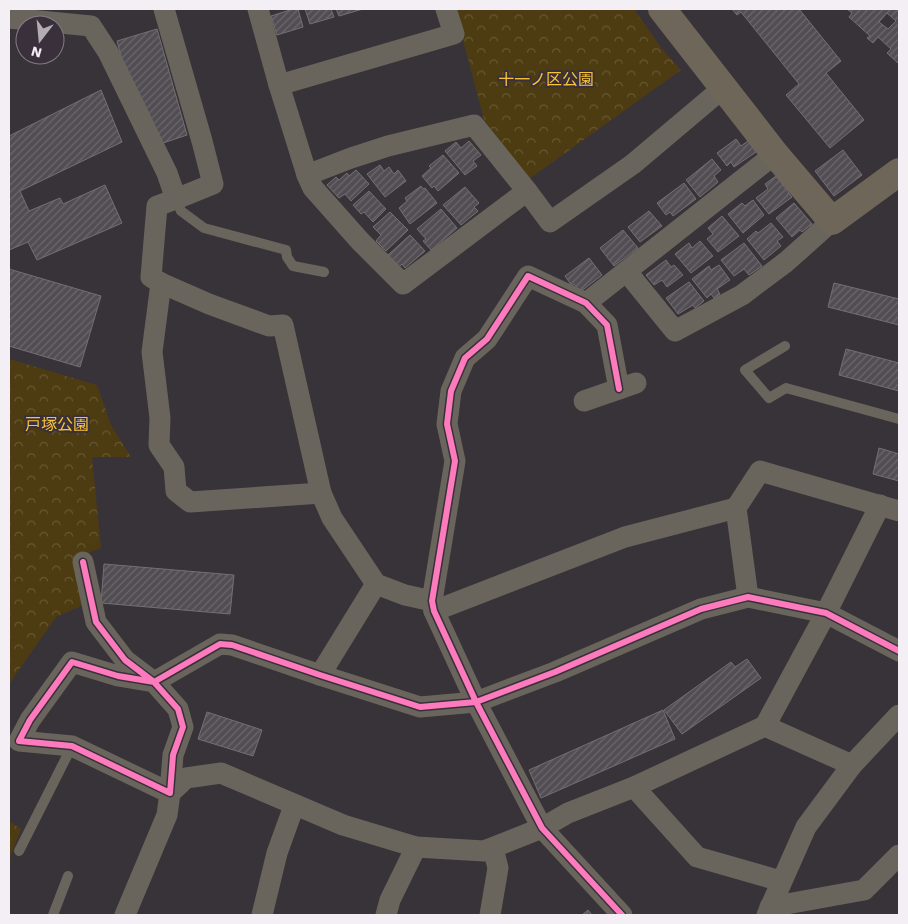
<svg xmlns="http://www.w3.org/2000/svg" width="908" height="924" viewBox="0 0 908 924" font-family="'Work Sans','Noto Sans JP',sans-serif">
	<defs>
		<pattern id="forest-crowns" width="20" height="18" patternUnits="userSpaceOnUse" patternTransform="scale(1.25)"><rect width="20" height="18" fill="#4d3c11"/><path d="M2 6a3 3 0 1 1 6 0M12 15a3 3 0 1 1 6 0" fill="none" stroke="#675834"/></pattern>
		<pattern id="building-hatch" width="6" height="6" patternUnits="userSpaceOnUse" patternTransform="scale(1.25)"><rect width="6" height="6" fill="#514d52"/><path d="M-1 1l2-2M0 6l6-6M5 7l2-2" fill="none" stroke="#6b676c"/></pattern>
	</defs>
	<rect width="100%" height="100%" fill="#383338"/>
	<g fill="url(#forest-crowns)">
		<polygon points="455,9 634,9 662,49 681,70 529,179 484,120"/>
		<polygon points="9,359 97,385 111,425 131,457 92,457 101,548 80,556 81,606 56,617 9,684"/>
		<polygon points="9,821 21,829 10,857 11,859 9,864"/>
	</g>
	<g fill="url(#building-hatch)" stroke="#736f73" fill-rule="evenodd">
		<polygon points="293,9 298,9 303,27 277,35 271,16"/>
		<polygon points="305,9 331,9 334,17 310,24"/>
		<polygon points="336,9 363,9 339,16"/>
		<polygon points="732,9 799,9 841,61 826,73 864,120 830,148 786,95 799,84 741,12 737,15"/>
		<path d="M 847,9 L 899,9 L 899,64 L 887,53 L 891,49 L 878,37 L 873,43 L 867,38 L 870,36 L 849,17 L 852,13 ZM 887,13 L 896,21 L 888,29 L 879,22 Z"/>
		<polygon points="157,29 187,135 163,143 126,75 117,41"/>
		<polygon points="101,90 122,142 20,191 29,211 60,198 63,204 105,185 122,223 37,260 28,242 9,250 9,136"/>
		<polygon points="736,139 741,146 748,141 756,152 734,167 731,162 727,166 717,153"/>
		<polygon points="469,141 481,155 473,161 477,166 465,175 445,151 456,142 461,148"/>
		<polygon points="843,150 862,175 834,196 815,171"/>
		<polygon points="443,155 459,173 438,191 434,186 432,188 422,176 431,168 429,166"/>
		<polygon points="712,159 721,170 714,176 718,182 700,197 686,180"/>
		<polygon points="380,165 384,171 389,167 394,174 398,170 406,181 385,197 367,174"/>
		<polygon points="356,170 369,184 351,201 345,194 339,198 327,185 336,177 339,180 347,173 349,176"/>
		<polygon points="776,176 792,197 769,214 756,198 768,189 765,184"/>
		<polygon points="684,183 696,199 673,216 670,212 666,215 657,203"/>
		<polygon points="421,186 423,189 425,188 437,203 410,224 399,208 407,201 405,198"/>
		<polygon points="465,187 479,203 474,207 478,211 461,225 443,205"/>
		<polygon points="369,191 386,209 373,222 364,212 361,214 353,205"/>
		<polygon points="753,200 764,215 743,233 728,214 742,203 745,206"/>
		<polygon points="794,203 812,224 802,232 800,230 792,237 776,218"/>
		<polygon points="441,209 457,228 431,250 423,241 426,239 417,229"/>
		<polygon points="649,211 662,226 640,242 628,227"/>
		<polygon points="390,212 408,230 386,251 376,241 381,235 373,227"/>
		<polygon points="722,216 739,236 718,252 707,239 713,234 708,228"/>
		<polygon points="771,223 783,237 777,241 781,246 764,260 747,239 756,231 758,233"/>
		<polygon points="623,230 638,248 614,266 600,248"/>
		<polygon points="410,235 425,251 405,268 402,264 399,267 388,255"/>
		<polygon points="700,241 713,256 691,273 675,254 689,243 692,248"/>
		<polygon points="744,243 762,266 749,275 744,269 734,276 721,260"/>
		<polygon points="589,258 602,275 580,292 574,284 572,286 565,276"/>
		<polygon points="666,260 671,267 674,265 683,275 667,287 662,280 654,285 646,275"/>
		<polygon points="719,265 730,280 717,289 720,294 714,298 711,294 707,298 692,279 709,266 711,270"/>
		<polygon points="9,269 101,296 80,367 9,346"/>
		<polygon points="689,282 704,301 695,308 693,305 678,314 666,298"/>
		<polygon points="834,283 899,299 899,325 828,307"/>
		<polygon points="846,349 899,363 899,391 839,375"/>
		<polygon points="879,448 899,454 899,481 873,474"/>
		<polygon points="104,564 234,575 230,614 101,603"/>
		<polygon points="747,659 761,678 682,734 664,710 731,662 735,667"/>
		<polygon points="663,710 675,739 541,798 529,770"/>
		<polygon points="207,712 262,730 253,756 198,739"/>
		<polygon points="588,910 592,915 582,915"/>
	</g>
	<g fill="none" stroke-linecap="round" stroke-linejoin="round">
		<g stroke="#6a655c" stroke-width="10">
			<polyline points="176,199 181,211 204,228 286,250 287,257 293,266 324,272"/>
			<polyline points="785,346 745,370 769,398 786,388 899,419"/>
			<polyline points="19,851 72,746"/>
			<polyline points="53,915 68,876"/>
		</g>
		<g stroke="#6a655c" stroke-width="21">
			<polyline points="258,9 279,85 307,175 351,158 388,146 474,125 527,191 550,222 633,164 723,88"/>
			<polyline points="9,18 91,26 108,52 167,173 176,199 213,184 202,141 164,9"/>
			<polyline points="279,85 454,34 446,9"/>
			<polyline points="307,175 313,188 360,241 403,284 527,191"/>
			<polyline points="176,199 157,206 151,277 161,283 209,304 269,326 283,325 321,493 332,518 376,584 405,595 432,601"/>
			<polyline points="627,272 675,331 742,295 786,262 832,221"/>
			<polyline points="161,283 152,352 160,418 159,445 174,467 176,491 190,502 321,493"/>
			<polyline points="586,303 775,154"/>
			<polyline points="619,389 607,325 586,303 528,276 487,339 465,358 451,391 447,424 455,461 432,601 434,611 476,702 542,828 622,915"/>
			<polyline points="584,401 636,383"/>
			<polyline points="83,562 96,622 125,660 154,682 178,709 183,727 173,755 170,793 72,746 19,741 30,720 72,662 118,676 154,682 220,644 232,645 320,675 420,707 476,702 555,672 701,609 748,597 826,613 899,651"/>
			<polyline points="748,597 736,508 760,471 899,511"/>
			<polyline points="434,611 625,537 736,508"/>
			<polyline points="320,675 376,584"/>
			<polyline points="765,726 826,613 880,505"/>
			<polyline points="634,787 697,857 781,881"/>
			<polyline points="770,907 864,890 899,855"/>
			<polyline points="125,915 167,815 170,793 186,778 221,773 343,825 416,847 484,851 542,828 568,813 634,787 765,726 852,765"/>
			<polyline points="262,915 277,853 294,806"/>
			<polyline points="386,915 390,900 416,847"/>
			<polyline points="490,915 498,868 493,848"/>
			<polyline points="767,915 806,827 852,765 899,715"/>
		</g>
		<polyline stroke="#6e6759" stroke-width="28" points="662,9 775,154 832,221 899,172"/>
		<defs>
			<g id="cycleway">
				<polyline points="619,389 607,325 586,303 528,276 487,339 465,358 451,391 447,424 455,461 432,601 434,611 476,702 542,828 622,915"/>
				<polyline points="83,562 96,622 125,660 154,682 178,709 183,727 173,755 170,793 72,746 19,741 30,720 72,662 118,676 154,682 220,644 232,645 320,675 420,707 476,702 555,672 701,609 748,597 826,613 899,651"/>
			</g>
		</defs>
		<use href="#cycleway" stroke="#39303b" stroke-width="9"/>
		<use href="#cycleway" stroke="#fd7abc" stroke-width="6"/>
	</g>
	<g text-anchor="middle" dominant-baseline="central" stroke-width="4" stroke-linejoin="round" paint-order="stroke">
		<g font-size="16" fill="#f9c335" stroke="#39303b">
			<text x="546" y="79">十一ノ区公園</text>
			<text x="57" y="424">戸塚公園</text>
		</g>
	</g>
	<rect width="908" height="924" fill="none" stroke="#f4eef5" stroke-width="20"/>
	<g transform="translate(40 40) rotate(196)"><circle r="24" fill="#39303b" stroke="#847c85"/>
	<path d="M0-4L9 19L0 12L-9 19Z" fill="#b2adb3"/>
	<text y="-8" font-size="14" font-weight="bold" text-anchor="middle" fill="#f4eef5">N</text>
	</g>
</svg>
